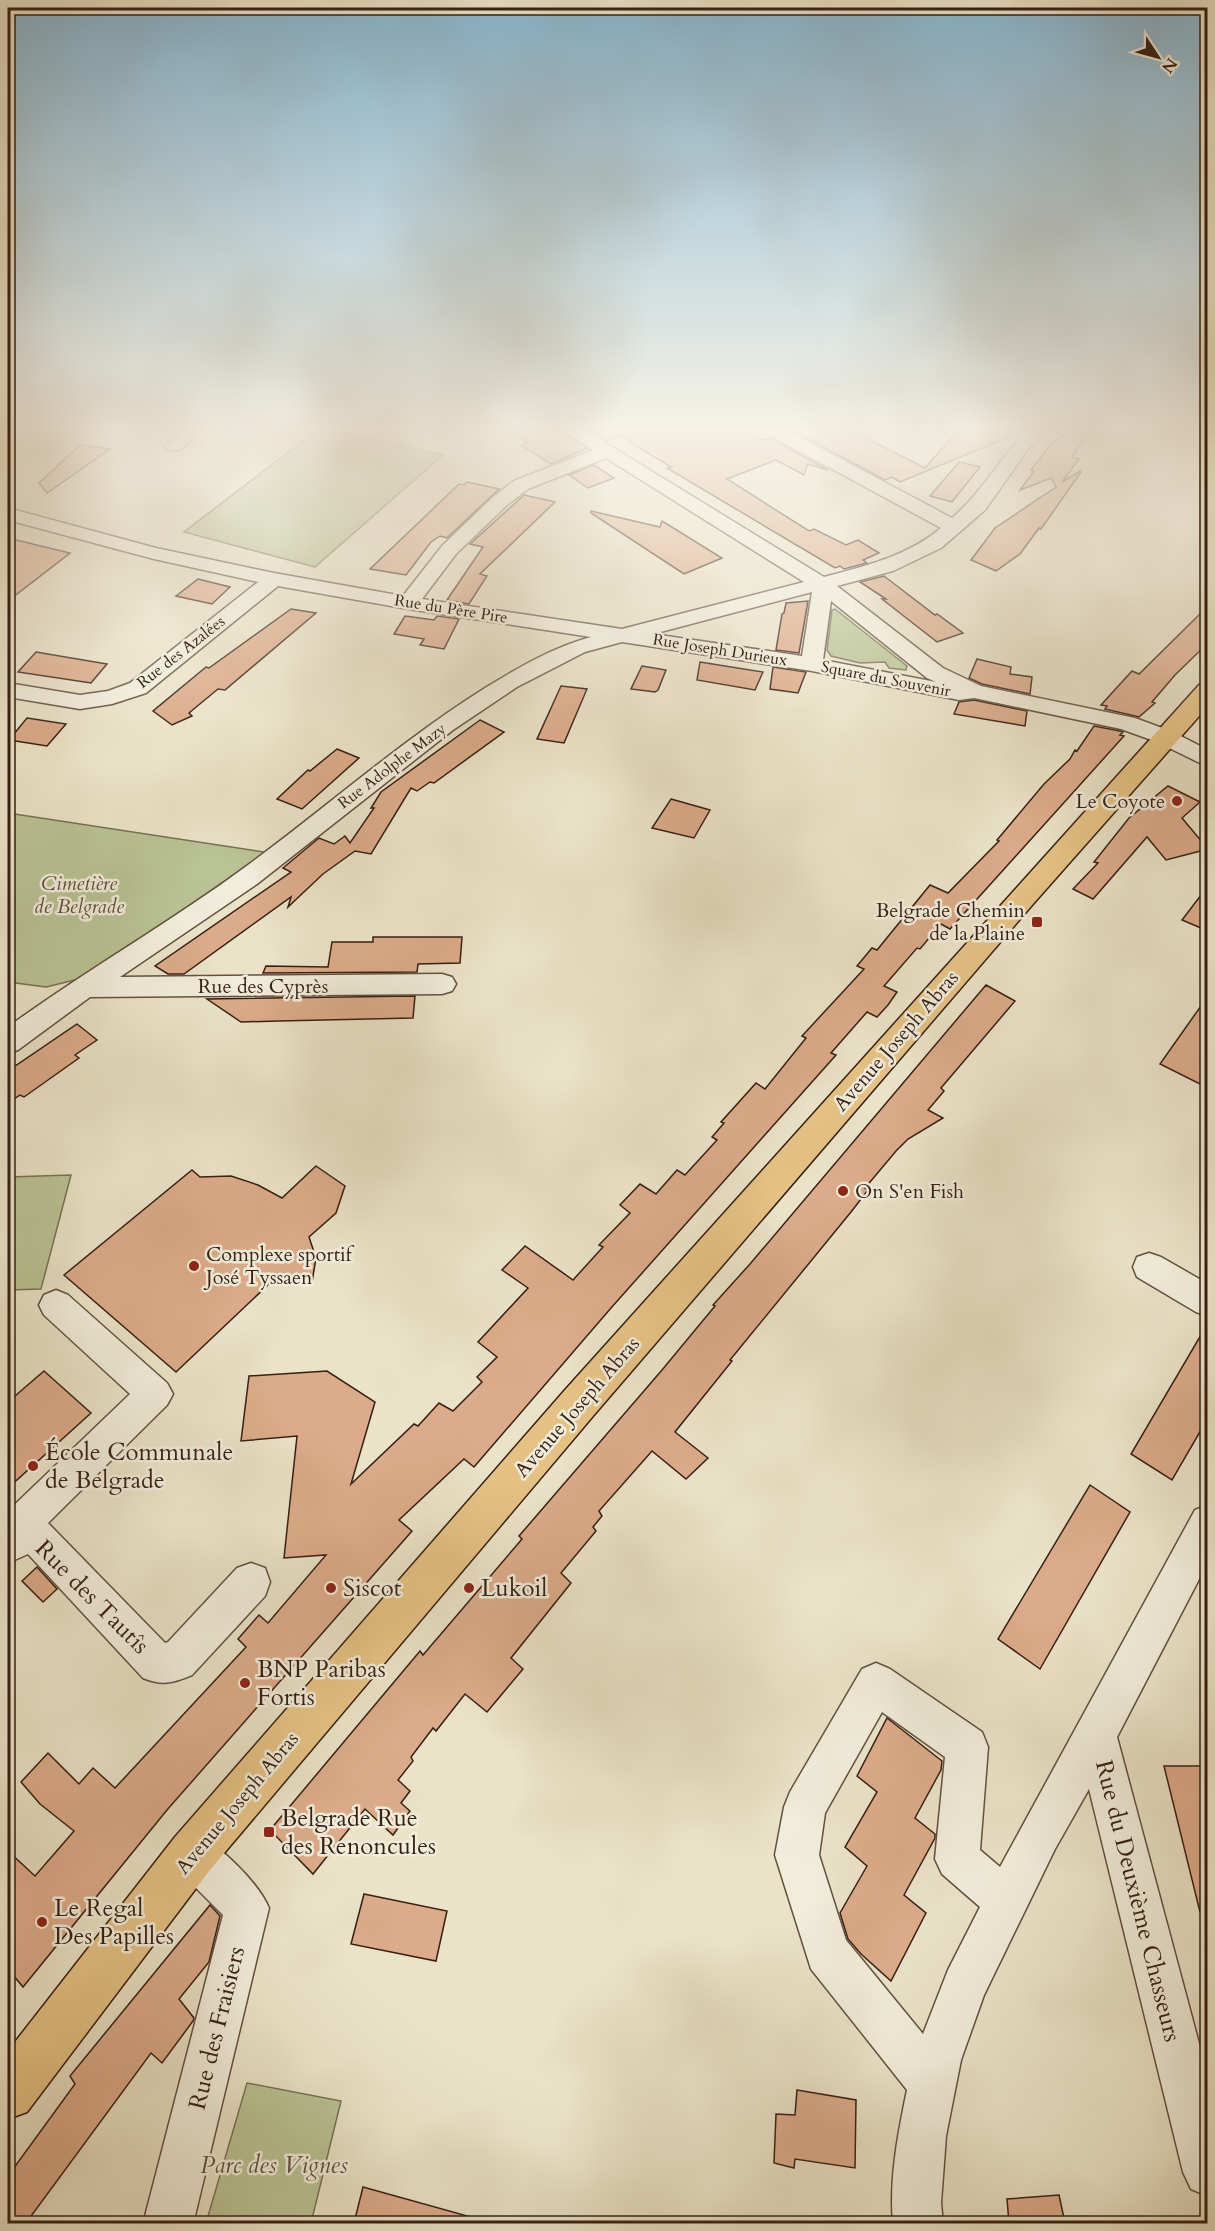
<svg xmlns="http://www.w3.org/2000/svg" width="1215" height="2231" viewBox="0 0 1215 2231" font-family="Cardo,serif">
	<rect width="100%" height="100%" fill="#eae3c8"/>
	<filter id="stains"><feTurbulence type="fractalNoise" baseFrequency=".00333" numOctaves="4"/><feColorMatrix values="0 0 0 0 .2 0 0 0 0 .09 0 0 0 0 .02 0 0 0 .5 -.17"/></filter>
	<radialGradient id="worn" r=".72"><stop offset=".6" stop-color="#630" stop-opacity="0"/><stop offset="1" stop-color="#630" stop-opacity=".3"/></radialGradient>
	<g fill="#b9c394" stroke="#787154" stroke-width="1.5">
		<polygon points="321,427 443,455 315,567 184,532"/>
		<polygon points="835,609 907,666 906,670 889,668 885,662 860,663 831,656 827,650 832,610"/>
		<polygon points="8,813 264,852 254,865 79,979 46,987 8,982"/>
		<polygon points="71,1175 41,1289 8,1290 8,1177"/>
		<polygon points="247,2083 341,2101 311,2223 206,2223"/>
	</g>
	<g fill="#dcab89" stroke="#361f13" stroke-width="1.5">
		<polygon points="502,426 555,426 587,448 551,464 521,445 528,443"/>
		<polygon points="583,426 737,426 763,440 770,438 828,470 808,464 804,475 776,460 727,479 809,531 814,529 846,545 858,540 879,553 863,560 867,563 844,569 840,566 835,568 667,468 671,467 620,436 607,441"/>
		<polygon points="803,426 834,426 852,436 858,434 925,468 962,426 1030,426 1024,431 900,482 892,477 885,480 792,430"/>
		<polygon points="1076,426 1093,426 1072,457 1079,459 1062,482 1080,471 1081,472 1041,529 1039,528 1020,554 996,571 971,560 995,528 1056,487 1051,478 1020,490 1034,471 1031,470 1050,445"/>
		<polygon points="80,445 110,449 47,493 39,483"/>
		<polygon points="959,462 980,467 952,502 930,496"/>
		<polygon points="594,465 614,478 588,488 569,475"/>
		<polygon points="467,482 499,489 447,538 440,536 431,542 406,575 370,569 459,484 464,485"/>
		<polygon points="524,495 555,502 480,574 487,576 469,604 447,600 483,547 470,544"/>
		<polygon points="591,511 660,527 662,521 722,558 684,574 591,513"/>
		<polygon points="8,538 70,553 8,601"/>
		<polygon points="884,576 935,615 937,614 963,633 937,642 882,599 886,599 860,582"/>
		<polygon points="198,579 230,587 212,604 176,596"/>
		<polygon points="808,601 799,653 776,650 782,614 784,613 786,603"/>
		<polygon points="1208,606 1208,643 1175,675 1152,702 1155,703 1139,717 1105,709 1107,706 1101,705 1132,671 1139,674"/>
		<polygon points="291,609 316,613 225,690 218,689 189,713 192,716 172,725 153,711 206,667 209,668"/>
		<polygon points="405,616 434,620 437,616 459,619 444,649 420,645 424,639 394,634"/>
		<polygon points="36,652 107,664 91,683 18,672"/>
		<polygon points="977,659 1011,667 1010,674 1032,677 1030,694 982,684 969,678"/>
		<polygon points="700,662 763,672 755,690 697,680"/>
		<polygon points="642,666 666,670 658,690 655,692 631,689"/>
		<polygon points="773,667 806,672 798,693 770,689"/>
		<polygon points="561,686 587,689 564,743 537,739"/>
		<polygon points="974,700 1027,711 1025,726 954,714 959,702"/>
		<polygon points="27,718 66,724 47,746 9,740"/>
		<polygon points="480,720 504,732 434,783 430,782 417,791 411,788 371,854 355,851 323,874 288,907 291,897 184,974 168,974 155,966 291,872 283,868 319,838 334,844 345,836 350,843 374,808 371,808 381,792"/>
		<polygon points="1094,726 1120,731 1123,732 1120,735 1124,736 950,929 941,924 920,949 917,948 884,986 897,992 888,1005 877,1017 867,1012 831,1053 836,1055 611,1308 474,1467 464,1459 399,1520 412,1531 167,1810 23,1987 8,1969 8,1851 35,1876 74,1831 40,1804 21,1782 48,1753 79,1784 93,1768 115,1788 246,1647 238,1639 259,1615 268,1623 326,1555 284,1558 297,1436 241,1441 249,1376 327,1371 375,1402 351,1484 414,1424 418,1426 439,1403 453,1411 482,1382 477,1377 497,1357 478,1342 528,1288 502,1270 525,1246 573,1280 603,1247 599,1245 630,1213 620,1205 640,1184 656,1194 677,1170 685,1175 717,1140 712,1137 724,1123 721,1122 756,1083 765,1089 806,1038 802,1036 864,969 857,966 872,948 877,950 930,885 948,893 999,841 997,840 1044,784 1070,759 1075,750 1077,751"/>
		<polygon points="337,749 359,758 302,809 277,799 308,770 310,771"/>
		<polygon points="1168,786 1200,802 1182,818 1208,849 1166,860 1147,837 1093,899 1073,889 1098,863 1094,862 1129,818"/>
		<polygon points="671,799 710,810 694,838 652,828"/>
		<polygon points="1208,886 1208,931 1182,920"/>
		<polygon points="373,937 462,937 460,963 418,964 417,972 263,973 266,966 328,967 332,942 373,942"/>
		<polygon points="986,985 1015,1001 941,1088 944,1091 928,1110 943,1118 908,1139 896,1151 865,1188 868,1190 851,1212 730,1360 732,1361 675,1432 708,1458 686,1479 652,1451 599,1511 602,1516 593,1527 596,1531 561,1573 571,1583 511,1658 523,1669 487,1712 465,1694 436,1731 433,1728 411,1757 413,1761 398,1780 410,1791 401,1803 410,1811 393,1835 365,1809 313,1874 270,1830 420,1651 423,1655 522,1539 519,1536 662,1370 715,1306 713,1305 750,1264"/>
		<polygon points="415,996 413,1018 279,1021 241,1022 207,999"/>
		<polygon points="1208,996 1208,1088 1160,1064"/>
		<polygon points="77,1024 97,1040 75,1055 79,1058 24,1097 20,1095 8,1103 8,1071"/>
		<polygon points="316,1166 345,1186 336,1213 309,1237 316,1258 312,1282 271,1282 176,1372 64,1275 192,1170 200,1177 231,1176 258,1185 282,1198"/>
		<polygon points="1208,1323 1208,1418 1172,1480 1131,1454"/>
		<polygon points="44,1371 91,1413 8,1488 8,1402"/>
		<polygon points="1090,1485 1130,1512 1040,1669 998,1639"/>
		<polygon points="37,1567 57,1589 43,1602 22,1581"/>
		<polygon points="887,1718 942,1761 941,1770 915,1818 935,1834 935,1838 904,1895 926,1913 891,1981 861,1954 848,1939 840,1913 867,1866 845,1847 877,1792 857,1776"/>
		<polygon points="1164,1766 1208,1766 1208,1911 1200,1912"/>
		<polygon points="364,1894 447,1911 436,1961 351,1944"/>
		<polygon points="210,1905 220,1916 209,1962 179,1999 194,2018 193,2021 162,2063 151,2053 26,2223 8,2223 8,2176 75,2084 70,2076"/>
		<polygon points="797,2090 856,2100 855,2168 795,2159 794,2168 774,2163 776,2114 795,2115"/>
		<polygon points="363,2187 471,2217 471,2223 354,2223"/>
		<polygon points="1059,2195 1065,2223 1009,2223 1007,2199"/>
	</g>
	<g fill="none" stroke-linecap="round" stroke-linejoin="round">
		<defs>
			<g id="minor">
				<polygon points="186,426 205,426 180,450 168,450 165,446"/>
				<path d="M 557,426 L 578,426 L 824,577 C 865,566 908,556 941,528 L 760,430 L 757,426 L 779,426 L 952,518 C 984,491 1002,453 1033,426 L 1053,426 L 1028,449 L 985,510 L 941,548 L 893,571 L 837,586 L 943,668 L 981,686 L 1135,718 L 1173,732 L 1208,750 L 1208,767 L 1157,742 L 1121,729 L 974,698 L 959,700 L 812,671 L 622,642 L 585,652 L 517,687 L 453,730 L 257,884 L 120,977 L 442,974 L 452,977 L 456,984 L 452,991 L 442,994 L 90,997 L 18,1050 L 8,1053 L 8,1027 C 86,970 170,923 248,865 C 328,806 401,741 485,688 C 518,668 553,647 591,637 L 408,609 L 278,586 L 146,693 L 112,704 L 80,709 L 8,697 L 8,683 L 80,695 L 108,691 L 130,683 L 258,582 L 154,559 L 8,520 L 8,508 L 156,548 L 274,573 L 403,596 L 442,546 L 493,497 L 514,481 L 593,450 ZM 606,458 L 804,582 L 622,629 L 422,599 L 456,554 L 507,505 L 528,489 ZM 812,592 L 802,656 L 653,634 ZM 831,601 L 927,678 L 936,682 L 823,660 Z"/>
				<polygon points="1149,1253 1161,1257 1208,1284 1208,1316 1196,1312 1137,1277 1133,1267 1137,1257"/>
				<path d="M 56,1290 L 68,1295 L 167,1383 L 173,1394 L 167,1405 L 48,1523 L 165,1643 L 168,1642 L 237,1568 L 251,1563 L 265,1568 L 270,1582 L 265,1596 L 192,1675 C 173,1683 162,1686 143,1678 L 28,1554 L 8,1563 L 8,1511 L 130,1394 L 44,1315 L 39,1305 L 44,1295 Z"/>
				<path d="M 1208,1505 L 1208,1562 L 1117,1737 L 1208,2077 L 1208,2196 L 1191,2189 L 1183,2172 L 1089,1789 L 1055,1849 L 984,1995 L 961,2060 L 946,2136 L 941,2203 L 943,2224 L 893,2224 C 889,2179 898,2133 907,2090 L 811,1969 L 775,1855 L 784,1807 L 790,1792 L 862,1669 L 876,1663 L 890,1669 L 982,1732 L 988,1747 L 980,1850 L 1000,1867 L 1195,1510 ZM 882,1712 L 945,1757 L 935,1859 L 942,1874 L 980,1907 L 948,1970 L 923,2034 L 846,1940 L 819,1855 L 825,1813 Z"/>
				<path d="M 192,1832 C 218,1843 258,1882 269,1908 L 193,2224 L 143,2224 L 223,1915 L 177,1869 L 170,1854 L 177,1839 Z"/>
			</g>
			<polygon id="major" points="1208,683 1208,706 1033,904 593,1416 209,1871 27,2112 8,2119 8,2051 175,1837 565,1390 1199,685"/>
		</defs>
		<use href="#minor" stroke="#635040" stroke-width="3"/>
		<use href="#major" stroke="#361f13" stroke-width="3"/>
		<use href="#minor" fill="#f1eddb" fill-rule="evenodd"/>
		<use href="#major" fill="#e5c284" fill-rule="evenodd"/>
	</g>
	<linearGradient id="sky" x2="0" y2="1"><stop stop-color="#88b8d4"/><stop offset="0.58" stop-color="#f6f2e6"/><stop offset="1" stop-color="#f6f2e6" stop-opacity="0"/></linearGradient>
	<rect width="1215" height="738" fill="url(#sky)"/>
	<g fill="#8f2418" stroke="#f1eddb" stroke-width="2">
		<circle cx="1177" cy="801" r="6"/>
		<rect x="1031" y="916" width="12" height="12" rx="3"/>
		<circle cx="843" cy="1191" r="6"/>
		<circle cx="194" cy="1266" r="6"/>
		<circle cx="33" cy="1466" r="6"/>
		<circle cx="331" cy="1588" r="6"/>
		<circle cx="469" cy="1588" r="6"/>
		<circle cx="245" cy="1683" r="6"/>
		<rect x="263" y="1826" width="12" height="12" rx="3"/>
		<circle cx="42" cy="1922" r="6"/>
	</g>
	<g text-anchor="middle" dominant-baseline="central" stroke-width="5" stroke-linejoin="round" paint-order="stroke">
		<g font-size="16" fill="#361f13" stroke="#f1eddb">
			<text transform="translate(451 609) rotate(9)">Rue du Père Pire</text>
			<text transform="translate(720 650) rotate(9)">Rue Joseph Durieux</text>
			<text transform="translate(181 652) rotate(-38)">Rue des Azalées</text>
			<text transform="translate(886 679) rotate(11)">Square du Souvenir</text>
			<text transform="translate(392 766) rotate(-37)">Rue Adolphe Mazy</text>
		</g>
		<g font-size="20" fill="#361f13" stroke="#f1eddb" text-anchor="end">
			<text x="1165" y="801">Le Coyote</text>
			<text x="1025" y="910">Belgrade Chemin<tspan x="1025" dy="23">de la Plaine</tspan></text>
			<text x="855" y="1191" text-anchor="start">On S'en Fish</text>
			<text x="206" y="1254" text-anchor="start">Complexe sportif<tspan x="206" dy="23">José Tyssaen</tspan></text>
		</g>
		<g font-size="20" font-style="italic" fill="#5d503a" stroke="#f1eddb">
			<text x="79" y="883">Cimetière<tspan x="79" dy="23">de Belgrade</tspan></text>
		</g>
		<g font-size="20" fill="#361f13" stroke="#f1eddb">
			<text x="263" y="986">Rue des Cyprès</text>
			<text transform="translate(896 1041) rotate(-49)">Avenue Joseph Abras</text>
			<text transform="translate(577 1407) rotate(-49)">Avenue Joseph Abras</text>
			<text transform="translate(237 1803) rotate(-50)">Avenue Joseph Abras</text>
		</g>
		<g font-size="24" fill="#361f13" stroke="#f1eddb" text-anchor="start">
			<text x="45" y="1452">École Communale<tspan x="45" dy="28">de Belgrade</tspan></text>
			<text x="343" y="1588">Siscot</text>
			<text x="481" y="1588">Lukoil</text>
			<text x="257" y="1669">BNP Paribas<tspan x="257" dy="28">Fortis</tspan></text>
			<text x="281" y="1818">Belgrade Rue<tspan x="281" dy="28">des Renoncules</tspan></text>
			<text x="54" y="1908">Le Regal<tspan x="54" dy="28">Des Papilles</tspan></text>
		</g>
		<g font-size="24" fill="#361f13" stroke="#f1eddb">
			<text transform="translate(92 1597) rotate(45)">Rue des Tautîs</text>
			<text transform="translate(1138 1901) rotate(76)">Rue du Deuxième Chasseurs</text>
			<text transform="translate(217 2028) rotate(-76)">Rue des Fraisiers</text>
		</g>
		<g font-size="24" font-style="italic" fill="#5d503a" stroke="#f1eddb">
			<text x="274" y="2165">Parc des Vignes</text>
		</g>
	</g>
	<rect width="1215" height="2231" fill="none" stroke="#eae3c8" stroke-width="30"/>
	<rect x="9" y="9" width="1197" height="2213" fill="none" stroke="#361f13" stroke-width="3"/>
	<rect x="15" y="15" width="1185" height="2201" fill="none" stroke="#361f13" stroke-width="1.5"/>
	<g transform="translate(1158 57) rotate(126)" stroke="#f1eddb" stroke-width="4.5" paint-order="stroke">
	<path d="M0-4.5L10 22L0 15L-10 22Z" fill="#361f13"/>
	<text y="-9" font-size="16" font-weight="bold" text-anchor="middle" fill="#361f13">N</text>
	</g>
	<rect width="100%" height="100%" filter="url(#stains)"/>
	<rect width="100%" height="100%" fill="url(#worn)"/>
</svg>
